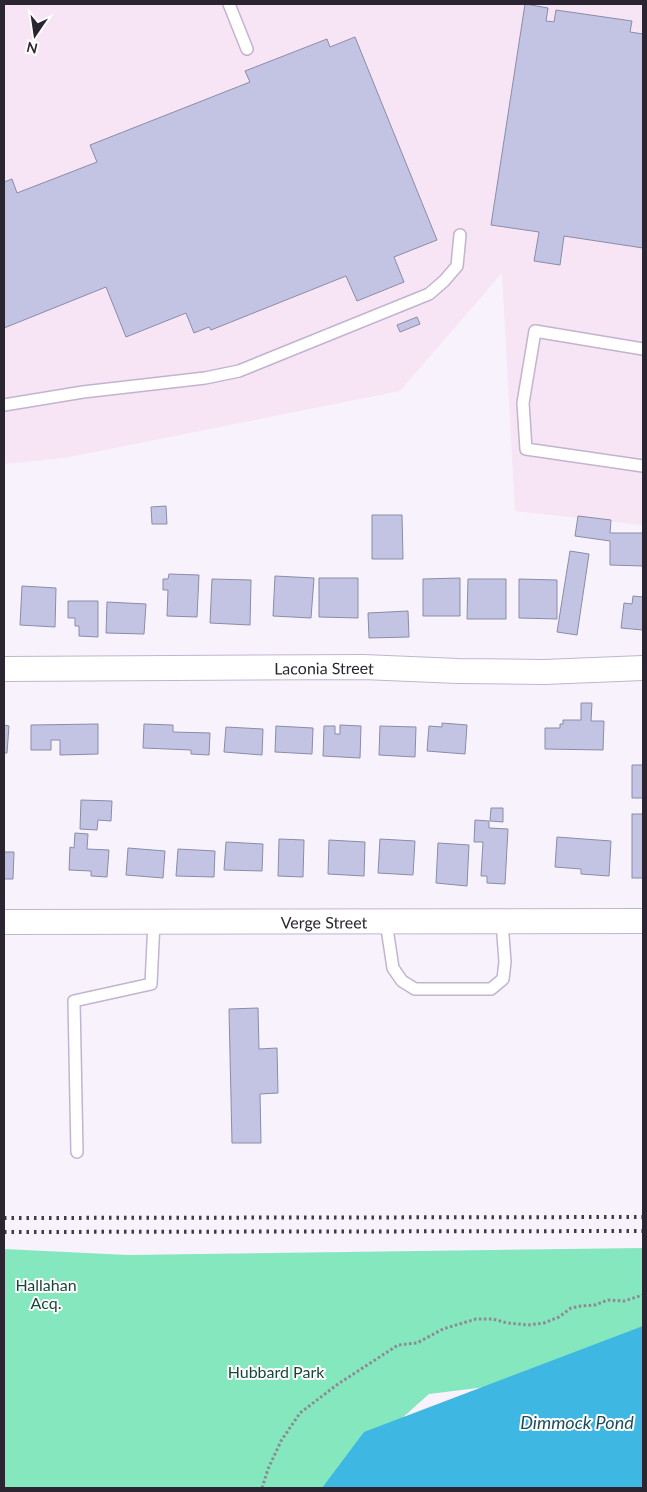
<svg xmlns="http://www.w3.org/2000/svg" width="647" height="1492" viewBox="0 0 647 1492" font-family="Lato,sans-serif">
	<rect width="100%" height="100%" fill="#f8f2fd"/>
	<polygon fill="#f7e4f4" points="4,4 643,4 643,525 515,511 502,273 400,391 64,458 4,464"/>
	<polygon fill="#84e7bd" points="643,1248 643,1384 598,1373 429,1394 324,1488 4,1488 4,1249 128,1255"/>
	<polygon fill="#3eb7e2" points="643,1326 643,1488 322,1488 364,1432"/>
	<g fill="#c3c4e3" stroke="#8a8ca8">
		<polygon points="525,4 548,8 546,21 554,22 556,10 632,21 630,32 643,34 643,248 564,236 560,265 534,261 539,232 491,225"/>
		<polygon points="355,37 437,240 394,257 404,282 357,301 346,276 211,330 209,327 194,333 186,313 126,337 106,287 4,328 4,182 12,179 17,193 97,162 90,145 250,82 245,71 327,39 330,47"/>
		<polygon points="417,317 420,324 400,332 397,325"/>
		<polygon points="166,506 167,524 152,524 151,507"/>
		<polygon points="372,515 402,515 403,559 372,559"/>
		<polygon points="578,516 611,520 610,533 643,533 643,566 610,565 610,541 575,536"/>
		<polygon points="570,551 589,554 577,635 557,632"/>
		<polygon points="169,574 199,575 197,617 167,616 168,590 163,590 163,579 168,579"/>
		<polygon points="275,576 314,578 311,618 273,616"/>
		<polygon points="319,578 358,578 358,618 319,617"/>
		<polygon points="460,578 460,616 423,616 423,579"/>
		<polygon points="212,579 251,580 250,625 210,623"/>
		<polygon points="468,579 506,579 506,619 467,619"/>
		<polygon points="519,579 557,580 557,619 519,618"/>
		<polygon points="22,586 56,588 55,627 20,625"/>
		<polygon points="633,596 643,597 643,630 621,628 624,603 632,604"/>
		<polygon points="68,601 98,601 98,637 79,636 79,626 75,626 75,618 68,618"/>
		<polygon points="107,602 146,604 144,634 106,633"/>
		<polygon points="408,611 409,637 369,638 368,613"/>
		<polygon points="581,703 592,703 591,721 604,721 603,750 545,749 545,728 560,728 560,724 563,724 563,720 581,720"/>
		<polygon points="442,723 467,725 465,754 427,751 429,726 442,727"/>
		<polygon points="98,724 98,754 60,755 60,740 51,740 51,750 31,750 31,725"/>
		<polygon points="144,724 173,725 173,732 210,733 209,755 191,754 191,750 143,748"/>
		<polygon points="4,725 9,726 7,753 4,753"/>
		<polygon points="340,725 361,726 360,758 323,756 324,726 335,726 335,734 340,734"/>
		<polygon points="276,726 313,728 312,754 275,752"/>
		<polygon points="380,726 416,727 415,757 379,755"/>
		<polygon points="226,727 263,729 262,755 224,752"/>
		<polygon points="643,738 643,798 632,798 632,765 643,765"/>
		<polygon points="81,800 112,801 111,821 98,820 97,830 80,829"/>
		<polygon points="491,808 503,808 503,822 490,821"/>
		<rect x="632" y="814" width="11" height="64"/>
		<polygon points="475,820 489,821 489,828 508,829 505,884 487,883 487,876 481,876 483,842 474,842"/>
		<polygon points="75,833 88,834 87,849 109,850 107,877 91,876 91,871 69,870 70,847 74,848"/>
		<polygon points="557,837 611,841 609,876 581,874 581,869 555,867"/>
		<polygon points="279,839 304,840 303,877 278,876"/>
		<polygon points="380,839 415,841 413,875 378,873"/>
		<polygon points="329,840 365,842 364,876 328,874"/>
		<polygon points="226,842 263,844 262,871 224,870"/>
		<polygon points="438,843 469,845 467,886 436,883"/>
		<polygon points="128,848 165,851 163,878 126,875"/>
		<polygon points="178,849 215,851 214,877 176,876"/>
		<polygon points="4,852 14,852 13,879 4,879"/>
		<polygon points="258,1008 259,1049 277,1048 278,1093 260,1094 261,1143 232,1143 229,1009"/>
	</g>
	<g fill="none" stroke-linecap="round" stroke-linejoin="round">
		<defs>
			<g id="service">
				<polyline points="229,4 247,49"/>
				<polyline points="643,349 535,331 523,403 526,449 643,466"/>
				<polyline points="4,405 83,392 205,378 239,371 429,294 444,281 457,266 460,235"/>
				<polyline points="386,922 393,968 402,981 415,989 491,989 503,979 505,962 502,922"/>
				<polyline points="77,1152 74,1001 151,984 154,922"/>
			</g>
			<g id="minor">
				<path id="s1" d="M 4,669 L 363,667 L 458,671 L 544,672 L 643,668"/>
				<path id="s2" d="M 4,922 L 643,921"/>
			</g>
		</defs>
		<use href="#service" stroke="#c2b4d0" stroke-width="14"/>
		<use href="#minor" stroke="#c2b4d0" stroke-width="26"/>
		<polyline stroke="#8e8994" stroke-width="3" stroke-dasharray="2.5 2.5" stroke-linecap="butt" points="262,1488 268,1469 281,1441 300,1413 338,1384 398,1345 417,1343 443,1329 476,1319 493,1319 507,1323 528,1325 544,1323 559,1317 571,1308 581,1306 595,1305 608,1300 624,1301 643,1295"/>
		<use href="#service" stroke="#fff" stroke-width="11"/>
		<use href="#minor" stroke="#fff" stroke-width="24"/>
		<g stroke="#403b46" stroke-width="4" stroke-dasharray="2.5 5" stroke-linecap="butt">
			<polyline points="4,1218 643,1217"/>
			<polyline points="4,1232 643,1231"/>
		</g>
	</g>
	<g text-anchor="middle" dominant-baseline="central" stroke-width="4" stroke-linejoin="round" paint-order="stroke">
		<g font-size="16" fill="#2a2530" stroke="#fff">
			<text stroke="none"><textPath href="#s1" startOffset="320">Laconia Street</textPath></text>
			<text stroke="none"><textPath href="#s2" startOffset="320">Verge Street</textPath></text>
		</g>
		<g font-size="16" fill="#184735" stroke="#fff">
			<text x="46" y="1284">Hallahan<tspan x="46" dy="18">Acq.</tspan></text>
			<text x="276" y="1371">Hubbard Park</text>
		</g>
		<g font-size="18" font-style="italic" fill="#1b4c5e" stroke="#fff">
			<text x="577" y="1422">Dimmock Pond</text>
		</g>
	</g>
	<rect width="647" height="1492" fill="none" stroke="#2a2530" stroke-width="10"/>
	<g transform="translate(35 35) rotate(193)" stroke="#ffffff" stroke-width="4" paint-order="stroke">
	<path d="M0-4L9 19L0 12L-9 19Z" fill="#2a2530"/>
	<text y="-8" font-size="14" font-weight="bold" text-anchor="middle" fill="#2a2530">N</text>
	</g>
</svg>
